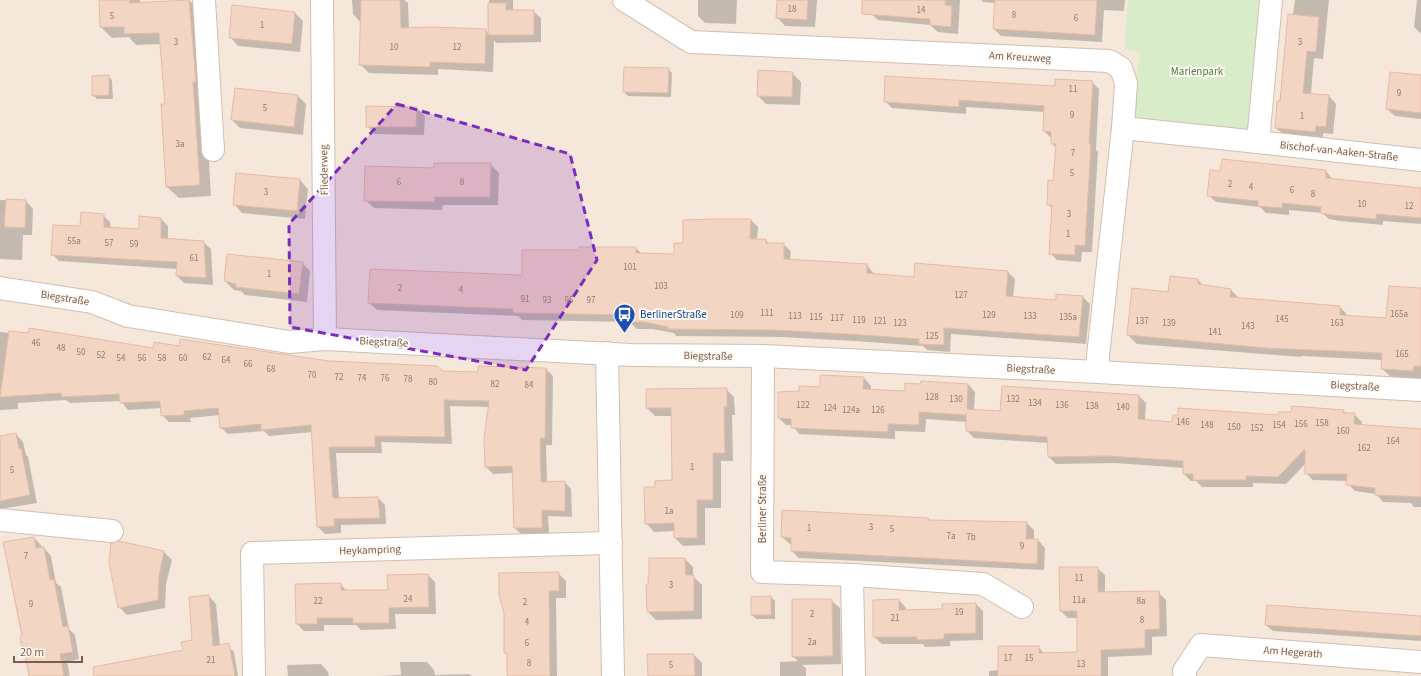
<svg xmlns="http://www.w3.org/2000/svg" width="1421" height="676" viewBox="0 0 1421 676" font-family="'Source Sans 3',sans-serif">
	<rect width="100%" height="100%" fill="#fdf6ec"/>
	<rect fill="#f5e8da" x="0" y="0" width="1421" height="676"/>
	<polygon fill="#d8ecc9" points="1128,0 1263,0 1251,135 1128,125 1140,53 1124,49"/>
	<g fill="#0003">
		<polygon points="100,0 140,0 140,4 189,0 200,11 211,196 179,198 167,187 166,105 161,44 136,45 129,37 112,38 101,27"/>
		<polygon points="352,0 404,0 408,3 409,28 485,30 489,34 489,0 513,0 513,11 533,11 541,18 541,42 496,43 494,40 493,72 438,69 438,75 369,73 360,64 361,23 353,14"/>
		<polygon points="698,0 737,0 736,24 705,23 698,16"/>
		<polygon points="778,0 817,0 815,27 785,26 777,17"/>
		<polygon points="872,0 960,0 958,34 938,32 930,25 878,20 871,13"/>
		<polygon points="981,0 1125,0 1124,11 1104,10 1102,42 1001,36 994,29 996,3 983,2"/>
		<polygon points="1295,0 1329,0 1323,59 1314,58 1311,94 1329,96 1336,104 1333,134 1323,133 1323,139 1284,135 1276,128"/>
		<polygon points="1417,0 1421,0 1421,34 1414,27"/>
		<polygon points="295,13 303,21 300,52 238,46 230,37"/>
		<polygon points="668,69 672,73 671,97 628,96 624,92"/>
		<polygon points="792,73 801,82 800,105 766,104 758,96"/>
		<polygon points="108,76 112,80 113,99 97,99 93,95"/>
		<polygon points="1421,76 1421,119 1395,116 1387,109"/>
		<polygon points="1092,82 1099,89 1096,150 1098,152 1092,252 1082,252 1081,262 1057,260 1050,253 1053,209 1048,204 1054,182 1056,148 1052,143 1051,138 1044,131 1045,112 966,107 966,114 892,108 885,101"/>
		<polygon points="298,96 306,104 303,135 240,128 232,120"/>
		<polygon points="416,108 425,116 424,135 375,134 367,126"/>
		<polygon points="490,164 499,173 498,205 443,205 442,210 374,208 365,200 435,169"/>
		<polygon points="1326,171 1333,180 1421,189 1421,224 1383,221 1383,225 1340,221 1329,219 1322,213 1289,210 1289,215 1266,213 1260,207 1216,202 1208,195"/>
		<polygon points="300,180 308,189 305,219 242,213 234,204"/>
		<polygon points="0,200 26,201 33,209 32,235 23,235 22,260 0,259"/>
		<polygon points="103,215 110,222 111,229 140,231 161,219 168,226 168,239 203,242 211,249 213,285 184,283 177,276 177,269 59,261 52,254 81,227"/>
		<polygon points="751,220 758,227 757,240 766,240 769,244 783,244 791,251 790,260 867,265 874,274 915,278 1008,272 1015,279 1013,298 1057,301 1057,296 1083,297 1090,304 1086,344 951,334 950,352 927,350 923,346 855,341 781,337 676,336 674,333 652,329 637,329 630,322 522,320 518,316 377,310 369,303 523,276 580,251 636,248 642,254 675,255 684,244"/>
		<polygon points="302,263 310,271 307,302 245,295 241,291 234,290 225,281"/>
		<polygon points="1198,280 1204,286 1231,290 1240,299 1340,307 1348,316 1387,319 1421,288 1421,379 1391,377 1382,369 1383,360 1301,356 1301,357 1137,344 1128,335 1169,293"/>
		<polygon points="0,332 154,349 180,347 443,372 479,373 546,369 553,376 552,445 546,445 547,483 565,482 571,489 572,517 548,516 549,534 522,535 515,528 514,473 493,474 486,467 489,407 450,406 452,444 381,442 382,453 336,453 339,499 378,498 385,505 386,524 341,525 341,533 325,534 318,527 312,432 269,436 264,431 228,434 221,428 220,415 190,418 191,422 169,422 162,415 162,408 128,410 121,401 70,403 66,400 18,403 18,409 0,410"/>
		<polygon points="864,378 871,386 871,390 906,392 968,384 975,392 974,410 1001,412 1139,396 1146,403 1145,421 1173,423 1343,411 1347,414 1354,414 1362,422 1361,425 1421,430 1421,507 1414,507 1411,503 1383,502 1376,494 1355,491 1348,484 1348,481 1313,480 1306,473 1306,463 1286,484 1253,483 1253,487 1202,487 1196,481 1191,481 1184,474 1184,468 1116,463 1056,464 1049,457 1048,443 974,438 967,431 967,422 926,419 925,432 895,431 895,439 799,434 792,425 786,425 779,418 800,392"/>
		<polygon points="726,389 734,397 735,415 732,415 733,461 721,461 721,508 705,508 705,545 683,546 675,538 675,531 654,532 646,523 656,488 673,481 672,416 655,416 647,408"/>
		<polygon points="16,434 23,442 26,455 28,457 37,503 0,509 0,437"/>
		<polygon points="928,518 930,521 1027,523 1034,530 1034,540 1038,540 1045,548 1044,570 799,558 792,551 792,544 790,544 782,537"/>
		<polygon points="34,538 41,545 42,549 44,548 51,556 56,583 61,587 69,629 75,635 79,659 67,662 70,676 29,676 4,543"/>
		<polygon points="119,542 164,552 172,560 166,584 165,608 127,615 119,607"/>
		<polygon points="685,559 693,567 693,576 702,585 702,619 656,620 648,612"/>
		<polygon points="1097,568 1105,575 1105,593 1158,592 1166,600 1167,636 1152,637 1152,655 1108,657 1108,676 989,676 989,671 999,670 1038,647 1045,654 1078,653 1078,618 1068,618 1061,611"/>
		<polygon points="558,573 566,581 566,598 556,598 557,676 508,676 508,656 505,653"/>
		<polygon points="428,575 435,582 436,614 395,614 396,629 361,630 356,625 324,625 324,631 304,631 297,624 340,584 347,591 389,591"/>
		<polygon points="209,596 216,604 220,646 226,645 234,652 238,676 114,676 184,651 193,641"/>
		<polygon points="771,597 775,601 775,619 756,619 752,615 752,598"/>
		<polygon points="831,600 840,608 841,664 802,665 806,668 806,676 780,676 780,662 798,661 793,656"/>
		<polygon points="899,600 906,608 906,610 943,610 976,604 983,611 983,640 950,641 950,646 925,647 923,644 882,644 874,637 874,601"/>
		<polygon points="1421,617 1421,641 1273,631 1266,625"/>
		<polygon points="694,655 702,663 702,676 649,676"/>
		<polygon points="400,662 427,662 434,670 435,675 469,674 472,676 378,676 401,675"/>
		<polygon points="321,664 328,672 329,676 288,676 287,665"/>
	</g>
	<g fill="#f3d5c3" stroke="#e6bba3">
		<polygon points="99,0 130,0 130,3 189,0 196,82 193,82 200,185 166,187 161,104 165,104 159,33 124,34 124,27 100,27"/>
		<polygon points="361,0 400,0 401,28 431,27 486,29 485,64 430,62 430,67 359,65"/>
		<polygon points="777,0 808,0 807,20 776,18"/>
		<polygon points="862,0 945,0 945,5 952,6 951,27 930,25 930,19 862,14"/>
		<polygon points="995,0 1097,0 1095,35 993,29"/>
		<polygon points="488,3 506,3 506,10 534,10 534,35 488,35"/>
		<polygon points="232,5 295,12 292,44 229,38"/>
		<polygon points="1288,14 1319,17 1316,52 1307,51 1303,93 1329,95 1326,127 1316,126 1315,132 1275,128 1277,101 1280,101"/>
		<polygon points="624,67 669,68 668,93 623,92"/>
		<polygon points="758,70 793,72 792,97 757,96"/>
		<polygon points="1390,72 1421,75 1421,113 1386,109"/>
		<polygon points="109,75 109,95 92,96 92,76"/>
		<polygon points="885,76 1055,86 1055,79 1093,81 1089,144 1091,144 1085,246 1075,245 1075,255 1049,254 1052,205 1047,205 1048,180 1053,181 1056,144 1051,144 1051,132 1043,131 1044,106 959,100 959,107 884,102"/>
		<polygon points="235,88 298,95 294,127 231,120"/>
		<polygon points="366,106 417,107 416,127 366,127"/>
		<polygon points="1222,159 1326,170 1326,178 1421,188 1421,218 1376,214 1376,219 1332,215 1320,213 1321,207 1282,203 1282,208 1258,206 1258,201 1207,196 1210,170 1220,171"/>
		<polygon points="434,163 491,163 490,197 435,197 434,202 364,201 365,166 434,168"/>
		<polygon points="236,173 300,179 297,211 233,205"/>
		<polygon points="6,199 26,200 25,228 4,227"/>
		<polygon points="81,212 104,214 104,227 139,229 139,216 161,218 161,238 204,241 206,278 176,276 177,262 51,255 53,225 80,226"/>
		<polygon points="713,219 751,219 750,239 766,239 766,243 784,243 784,259 867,264 867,273 914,277 915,263 1008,271 1006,296 1056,300 1056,294 1083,296 1079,337 944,328 944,345 919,344 919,339 847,334 773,330 668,329 668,327 644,322 629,322 629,315 513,313 513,309 368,303 370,269 522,275 522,250 579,250 579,247 636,247 636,253 674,254 674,243 683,243 683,220"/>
		<polygon points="227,254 303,262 299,294 236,287 236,284 224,281"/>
		<polygon points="1170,276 1198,279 1198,284 1231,289 1230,297 1340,306 1340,315 1386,318 1389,286 1421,288 1421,366 1414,366 1413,371 1381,369 1382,353 1266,348 1127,335 1132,288 1168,292"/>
		<polygon points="29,328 153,348 154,342 179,346 180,339 329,361 437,366 443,371 478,372 478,366 546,368 545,438 540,438 541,482 565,481 565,511 542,510 542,528 514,528 512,466 485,467 484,439 489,401 444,400 445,437 375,436 375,447 329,447 333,498 378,497 380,518 334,519 335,526 317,527 311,425 261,430 261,424 220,428 218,408 184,411 184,415 161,416 160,401 120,403 119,394 62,397 61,393 0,397 9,331 28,333"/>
		<polygon points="820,375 864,377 863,389 905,391 905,383 920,384 921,381 968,384 967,409 1000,411 1002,386 1139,395 1138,419 1172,422 1173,415 1178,415 1178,408 1278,415 1278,412 1291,412 1292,406 1344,410 1343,413 1355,413 1354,424 1421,429 1421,497 1375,495 1375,488 1346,485 1347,474 1305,474 1305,449 1278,477 1246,476 1246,480 1193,480 1193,474 1183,474 1183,461 1109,456 1048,457 1047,437 966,431 966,413 966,415 919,412 919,425 888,424 888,432 791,428 791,419 778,418 778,392 799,391 799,386 820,387"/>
		<polygon points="727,388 727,407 724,407 725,453 713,453 713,500 697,500 697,538 674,538 674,523 645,524 644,487 655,487 655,481 672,480 671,408 646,408 646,389"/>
		<polygon points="16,433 19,449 21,448 30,495 0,501 0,436"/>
		<polygon points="782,510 928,518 928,520 1027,522 1026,539 1038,539 1037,564 791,551 791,538 781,537"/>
		<polygon points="34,537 36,548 44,547 50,580 54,579 63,627 68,626 73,652 60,654 64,676 29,676 24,648 22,647 20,638 22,635 3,542"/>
		<polygon points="119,541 164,551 159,576 158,600 118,608 109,562 111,543"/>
		<polygon points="649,558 685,558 686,575 694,575 694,611 647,612 646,585 648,585 648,577 649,576"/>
		<polygon points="1059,567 1098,567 1098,592 1159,591 1160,629 1145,630 1145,648 1101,650 1101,676 998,676 998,646 1039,646 1039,653 1077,652 1077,611 1060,611"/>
		<polygon points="559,572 559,591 549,591 550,676 507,676 507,654 504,653 504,613 499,595 499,573"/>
		<polygon points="428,574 429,607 389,608 389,623 353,623 353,618 317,618 317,624 296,624 295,584 341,583 341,590 388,590 387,575"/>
		<polygon points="209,595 213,646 229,643 235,676 94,676 93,667 183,650 181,642 192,640 189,597"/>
		<polygon points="771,596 771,615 751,615 751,597"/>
		<polygon points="792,599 832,599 833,656 792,657"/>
		<polygon points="899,599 899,610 942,609 942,604 976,603 976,633 944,634 944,639 917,640 917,637 873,637 873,600"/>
		<polygon points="1267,605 1421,616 1421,636 1265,625"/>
		<polygon points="647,654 694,654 695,676 648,676"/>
	</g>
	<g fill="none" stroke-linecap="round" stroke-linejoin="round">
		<defs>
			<g id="minor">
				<polyline points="204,0 213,150"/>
				<polyline points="322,0 325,339"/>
				<polyline points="624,0 691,42 1109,61 1121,68 1126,83 1123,128 1098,356 1098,372"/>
				<polyline points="1123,128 1258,142 1271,0"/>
				<polyline points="1258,142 1421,160"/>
				<polyline points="0,288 92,302 128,316 289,342 325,339 631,355 763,356 1098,372 1421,390"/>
				<polyline points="607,353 613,676"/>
				<polyline points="763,356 762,572 852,575 983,584 1022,607"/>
				<polyline points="0,520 112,531"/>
				<polyline points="852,575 854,676"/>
				<polyline points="254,676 252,553 611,543"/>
				<polyline points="1185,676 1184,671 1201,645 1421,662"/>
			</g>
		</defs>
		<use href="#minor" stroke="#d1beb0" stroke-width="24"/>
		<use href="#minor" stroke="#fff" stroke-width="22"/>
	</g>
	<path fill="#7b2cbf" fill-opacity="0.2" stroke="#7b2cbf" stroke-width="3" stroke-dasharray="8 5" stroke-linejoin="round" d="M 397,104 L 570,154 L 597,260 L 526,370 L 290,327 L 289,224 Z"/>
	<defs>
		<symbol id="bus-pin" viewBox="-11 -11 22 30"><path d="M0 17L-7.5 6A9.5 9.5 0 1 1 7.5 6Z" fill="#1a4fb4" stroke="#fffaf3"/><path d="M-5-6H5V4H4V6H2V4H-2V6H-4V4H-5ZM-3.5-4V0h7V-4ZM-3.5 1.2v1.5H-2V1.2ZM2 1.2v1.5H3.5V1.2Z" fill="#fff"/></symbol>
	</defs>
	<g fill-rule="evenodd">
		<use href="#bus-pin" x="612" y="302" width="25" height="34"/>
	</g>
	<g text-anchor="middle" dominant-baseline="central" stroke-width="4" stroke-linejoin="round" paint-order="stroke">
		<g font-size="9" fill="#987a6a">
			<text x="792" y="9">18</text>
			<text x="921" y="10">14</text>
			<text x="1014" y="15">8</text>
			<text x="112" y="16">5</text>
			<text x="1076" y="18">6</text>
			<text x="262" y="25">1</text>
			<text x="176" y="42">3</text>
			<text x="1300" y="42">3</text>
			<text x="394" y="47">10</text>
			<text x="457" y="47">12</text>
			<text x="1073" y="89">11</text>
			<text x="1399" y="93">9</text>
			<text x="265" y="108">5</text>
			<text x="1072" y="115">9</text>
			<text x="1302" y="116">1</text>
			<text x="180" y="144">3a</text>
			<text x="1073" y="153">7</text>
			<text x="1072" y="173">5</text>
			<text x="399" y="182">6</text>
			<text x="462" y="182">8</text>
			<text x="1230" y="184">2</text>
			<text x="1251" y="187">4</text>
			<text x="1292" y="190">6</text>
			<text x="266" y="192">3</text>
			<text x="1313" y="194">8</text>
			<text x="1362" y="204">10</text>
			<text x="1409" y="206">12</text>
			<text x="1069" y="214">3</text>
			<text x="1068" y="234">1</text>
			<text x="74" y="241">55a</text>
			<text x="109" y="243">57</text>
			<text x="134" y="244">59</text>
			<text x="194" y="258">61</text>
			<text x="630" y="267">101</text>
			<text x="269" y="274">1</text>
			<text x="661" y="286">103</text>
			<text x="400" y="288">2</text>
			<text x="461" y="290">4</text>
			<text x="961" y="295">127</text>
			<text x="525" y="299">91</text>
			<text x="547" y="300">93</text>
			<text x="569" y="300">95</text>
			<text x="591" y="300">97</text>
			<text x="767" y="313">111</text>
			<text x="1399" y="314">165a</text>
			<text x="737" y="315">109</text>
			<text x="989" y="315">129</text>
			<text x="795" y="316">113</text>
			<text x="1030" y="316">133</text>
			<text x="816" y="317">115</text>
			<text x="1068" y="317">135a</text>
			<text x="837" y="318">117</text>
			<text x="1282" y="319">145</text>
			<text x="859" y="320">119</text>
			<text x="880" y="321">121</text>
			<text x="1142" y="321">137</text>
			<text x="900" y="323">123</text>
			<text x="1169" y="323">139</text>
			<text x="1337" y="323">163</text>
			<text x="1248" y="326">143</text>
			<text x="1215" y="332">141</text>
			<text x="932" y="336">125</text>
			<text x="36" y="343">46</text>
			<text x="61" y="348">48</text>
			<text x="81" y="352">50</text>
			<text x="1402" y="354">165</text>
			<text x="101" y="355">52</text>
			<text x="207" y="357">62</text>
			<text x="121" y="358">54</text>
			<text x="142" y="358">56</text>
			<text x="162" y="358">58</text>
			<text x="183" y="358">60</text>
			<text x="226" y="360">64</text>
			<text x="248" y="364">66</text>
			<text x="271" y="369">68</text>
			<text x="312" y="375">70</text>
			<text x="339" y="377">72</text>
			<text x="362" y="378">74</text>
			<text x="385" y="378">76</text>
			<text x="408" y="379">78</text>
			<text x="433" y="382">80</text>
			<text x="495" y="384">82</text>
			<text x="529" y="385">84</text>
			<text x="932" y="397">128</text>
			<text x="956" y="399">130</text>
			<text x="1013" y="399">132</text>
			<text x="1035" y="403">134</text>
			<text x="803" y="405">122</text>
			<text x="1062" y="405">136</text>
			<text x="1092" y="406">138</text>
			<text x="1123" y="407">140</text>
			<text x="830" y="408">124</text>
			<text x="851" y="410">124a</text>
			<text x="878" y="410">126</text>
			<text x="1183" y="422">146</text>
			<text x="1322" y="423">158</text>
			<text x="1301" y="424">156</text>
			<text x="1207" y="425">148</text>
			<text x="1279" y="425">154</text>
			<text x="1234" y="427">150</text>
			<text x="1257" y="428">152</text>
			<text x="1343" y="431">160</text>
			<text x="1393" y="441">164</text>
			<text x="1364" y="448">162</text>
			<text x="692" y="467">1</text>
			<text x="12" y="470">5</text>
			<text x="669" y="511">1a</text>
			<text x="871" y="527">3</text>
			<text x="809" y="528">1</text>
			<text x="892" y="529">5</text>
			<text x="951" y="536">7a</text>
			<text x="971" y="537">7b</text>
			<text x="1022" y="546">9</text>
			<text x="26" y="556">7</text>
			<text x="1079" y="578">11</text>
			<text x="671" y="585">3</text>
			<text x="408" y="599">24</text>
			<text x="1079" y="600">11a</text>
			<text x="318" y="601">22</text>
			<text x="1141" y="601">8a</text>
			<text x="525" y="602">2</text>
			<text x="31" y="604">9</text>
			<text x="959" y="612">19</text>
			<text x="812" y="614">2</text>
			<text x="895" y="618">21</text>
			<text x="1142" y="620">8</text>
			<text x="527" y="622">4</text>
			<text x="812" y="642">2a</text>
			<text x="527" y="643">6</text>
			<text x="1008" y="658">17</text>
			<text x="1029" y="658">15</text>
			<text x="211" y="660">21</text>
			<text x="529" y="663">8</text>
			<text x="1081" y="664">13</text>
			<text x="671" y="665">5</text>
		</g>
		<g font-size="11" fill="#7a5c4d" stroke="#fffaf3">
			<text transform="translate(1020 57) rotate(3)">Am Kreuzweg</text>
			<text transform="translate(1339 151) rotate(6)">Bischof-van-Aaken-Straße</text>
			<text transform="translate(324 170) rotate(-91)">Fliederweg</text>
			<text transform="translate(65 298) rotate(9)">Biegstraße</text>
			<text transform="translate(384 342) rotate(3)">Biegstraße</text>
			<text transform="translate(708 356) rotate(1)">Biegstraße</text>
			<text transform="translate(1031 369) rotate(3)">Biegstraße</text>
			<text transform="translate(1355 386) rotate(3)">Biegstraße</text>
			<text transform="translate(762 509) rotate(-90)">Berliner Straße</text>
			<text transform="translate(370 550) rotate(-2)">Heykampring</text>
			<text transform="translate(1293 652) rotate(4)">Am Hegerath</text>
		</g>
		<g font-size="11" fill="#537a41" stroke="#fffaf3">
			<text x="1197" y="71">Marienpark</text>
		</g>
		<g font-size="11" fill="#164399" stroke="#fffaf3" text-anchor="start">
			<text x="640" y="314">BerlinerStraße</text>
		</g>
	</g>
	<path d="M14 656v6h68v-6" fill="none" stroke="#7a5c4d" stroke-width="2"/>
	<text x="20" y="656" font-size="12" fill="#7a5c4d" stroke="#fffaf3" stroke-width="3" paint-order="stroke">20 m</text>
</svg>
